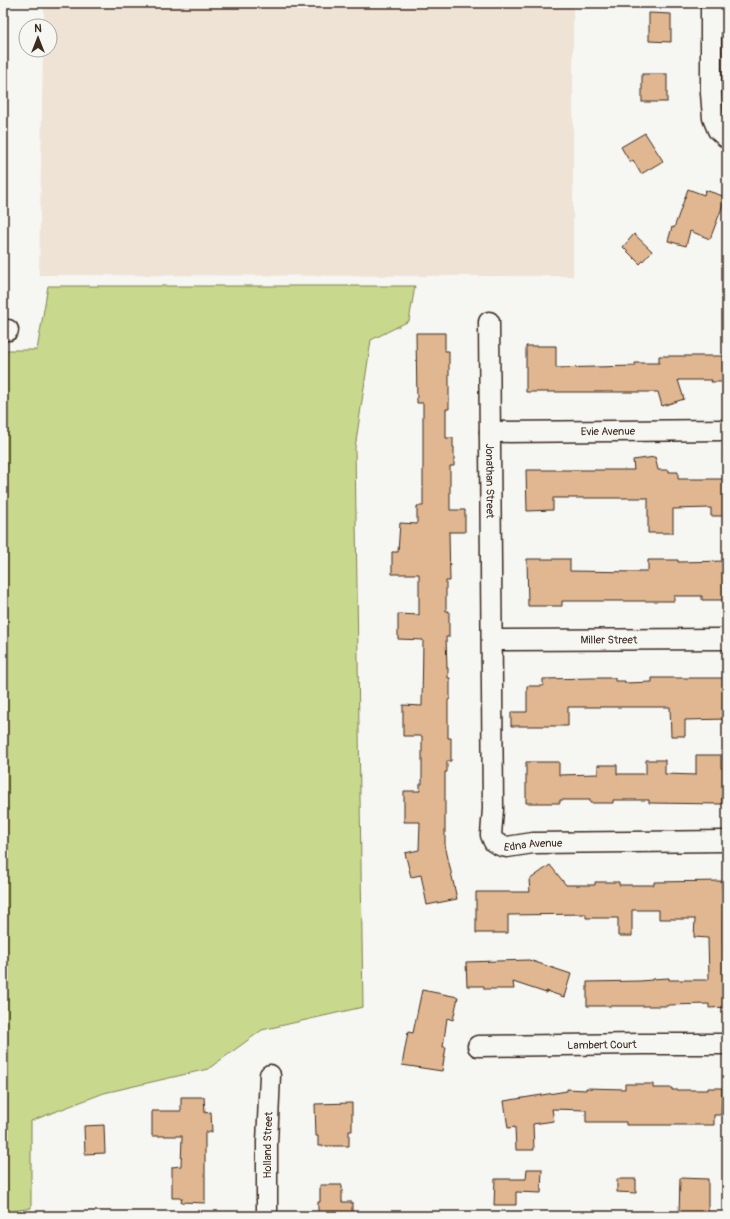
<svg xmlns="http://www.w3.org/2000/svg" width="730" height="1219" viewBox="0 0 730 1219" font-family="Pangolin,sans-serif">
	<rect width="100%" height="100%" fill="#f6f6f2"/>
	<filter id="ink" filterUnits="userSpaceOnUse"><feTurbulence type="fractalNoise" baseFrequency=".025" numOctaves="2"/><feDisplacementMap in="SourceGraphic" scale="8" xChannelSelector="R" yChannelSelector="G"/><feConvolveMatrix kernelMatrix="1 2 1 2 8 2 1 2 1" color-interpolation-filters="sRGB"/></filter>
	<g filter="url(#ink)">
		<polygon fill="#efe3d5" points="44,3 573,3 573,276 39,275 43,50 50,50 50,26 44,26"/>
		<polygon fill="#c8d88c" stroke="#828155" points="48,286 415,286 409,321 371,340 355,448 363,1007 262,1030 208,1069 104,1093 31,1121 31,1208 3,1213 3,350 37,350"/>
		<g fill="#e0b790" stroke="#3b2a1e">
			<polygon points="649,13 671,14 671,42 649,41"/>
			<rect x="642" y="74" width="25" height="28"/>
			<polygon points="645,133 663,161 641,174 633,160 630,162 621,147"/>
			<polygon points="688,189 704,195 705,190 726,197 710,239 690,231 686,246 668,241 672,227 674,228"/>
			<polygon points="634,234 652,251 640,264 623,247"/>
			<polygon points="416,333 445,333 445,351 449,351 449,409 446,409 446,438 453,438 453,447 454,447 454,466 450,466 450,510 465,510 465,532 449,532 450,581 446,581 446,611 449,611 449,637 446,637 447,668 448,668 448,678 450,678 450,699 448,700 448,738 451,738 451,761 447,761 447,772 445,772 445,845 457,899 427,905 421,875 411,877 405,853 419,850 420,822 404,822 404,791 420,791 420,784 422,784 422,736 403,736 403,705 422,706 423,640 398,639 398,614 419,615 419,574 392,574 392,552 398,552 400,523 417,524 417,506 423,506 423,403 417,403"/>
			<polygon points="526,346 556,346 556,368 635,366 635,363 659,363 659,356 727,356 727,382 711,382 712,380 678,380 684,399 662,406 658,392 526,392"/>
			<polygon points="655,457 658,470 669,470 669,472 678,472 678,479 727,479 727,516 711,516 711,508 673,509 673,533 648,533 648,498 553,498 553,510 527,511 526,470 634,470 633,460"/>
			<polygon points="527,559 570,559 570,571 638,572 638,571 648,571 648,560 678,560 678,562 727,561 727,597 724,597 724,600 702,600 702,596 674,596 674,601 562,601 562,606 528,606"/>
			<polygon points="592,678 615,678 615,681 625,681 625,683 652,682 652,678 727,678 727,719 685,720 685,736 671,736 670,707 568,707 568,726 511,726 511,712 527,712 527,686 543,686 543,679"/>
			<polygon points="696,755 721,755 721,768 727,768 727,794 722,794 722,804 649,803 649,800 613,800 613,803 590,803 590,800 560,800 560,803 526,803 526,762 559,762 559,775 598,774 598,765 617,765 617,774 646,774 646,760 665,760 665,774 696,775"/>
			<polygon points="550,865 566,885 595,885 595,882 619,882 619,885 654,885 654,882 722,881 722,890 727,890 727,915 723,915 723,947 727,947 727,1007 709,1008 709,1004 668,1005 668,1006 587,1006 587,982 640,981 652,980 652,979 669,978 669,980 708,980 709,978 708,938 694,937 695,919 659,919 659,910 632,910 632,936 618,936 618,918 586,918 586,914 508,915 508,933 476,933 476,892 530,892 529,880"/>
			<polygon points="529,960 571,974 564,997 546,991 546,993 513,982 514,989 484,989 484,986 467,986 466,962"/>
			<polygon points="422,990 458,997 453,1020 447,1018 443,1047 446,1047 442,1071 402,1065 408,1032 413,1033"/>
			<polygon points="625,1084 653,1084 653,1088 672,1088 672,1090 708,1090 708,1088 722,1088 721,1115 714,1115 714,1125 626,1125 626,1122 586,1122 586,1110 552,1109 554,1121 533,1124 534,1150 516,1150 515,1127 508,1128 504,1101 567,1091 567,1089 586,1090 586,1088 625,1089"/>
			<polygon points="181,1097 204,1097 205,1113 211,1112 212,1132 205,1132 205,1203 181,1202 182,1198 172,1198 172,1167 181,1166 182,1136 152,1136 152,1111 181,1111"/>
			<polygon points="352,1103 352,1131 349,1131 349,1146 318,1146 318,1136 316,1136 315,1104"/>
			<polygon points="104,1125 105,1153 85,1154 84,1126"/>
			<polygon points="527,1169 542,1169 541,1193 516,1192 516,1205 494,1205 495,1179 526,1179"/>
			<polygon points="680,1178 708,1179 708,1216 679,1216"/>
			<polygon points="617,1179 636,1179 636,1193 617,1192"/>
			<polygon points="320,1185 342,1185 342,1202 352,1202 352,1216 318,1216 318,1202 320,1202"/>
		</g>
		<g fill="none" stroke-linecap="round" stroke-linejoin="round">
			<defs>
				<g id="street">
					<polyline points="711,3 711,93 713,118 718,130 727,138"/>
					<path id="s1" d="M 489,322 L 493,809 L 491,835 L 494,842 L 502,846 L 507,847 L 533,843 L 727,841"/>
					<polyline points="3,330 8,330"/>
					<path id="s2" d="M 490,432 L 727,430"/>
					<path id="s3" d="M 492,640 L 727,639"/>
					<path id="s4" d="M 478,1046 L 642,1044 L 727,1044"/>
					<path id="s5" d="M 267,1216 L 267,1143 L 270,1075"/>
				</g>
			</defs>
			<use href="#street" stroke="#3b2a1e" stroke-width="23"/>
			<use href="#street" stroke="#f6f6f2" stroke-width="20"/>
		</g>
	</g>
	<g text-anchor="middle" dominant-baseline="central" stroke-width="3" stroke-linejoin="round" paint-order="stroke">
		<g font-size="11" fill="#3b2a1e" stroke="#f6f6f2">
			<text stroke="none"><textPath href="#s2" startOffset="118">Evie Avenue</textPath></text>
			<text stroke="none"><textPath href="#s1" startOffset="159">Jonathan Street</textPath></text>
			<text stroke="none"><textPath href="#s3" startOffset="117">Miller Street</textPath></text>
			<text stroke="none"><textPath href="#s1" startOffset="561">Edna Avenue</textPath></text>
			<text stroke="none"><textPath href="#s4" startOffset="124">Lambert Court</textPath></text>
			<text stroke="none"><textPath href="#s5" startOffset="71">Holland Street</textPath></text>
		</g>
	</g>
	<rect width="730" height="1219" fill="none" stroke="#f6f6f2" stroke-width="16"/>
	<rect x="8" y="8" width="714" height="1203" fill="none" stroke="#3b2a1e" stroke-width="1.5" filter="url(#ink)"/>
	<g transform="translate(38 38)"><circle r="19" fill="#f6f6f2" stroke="#aba49d"/>
	<path d="M0-3L7 15L0 10L-7 15Z" fill="#3b2a1e"/>
	<text y="-6" font-size="11" font-weight="bold" text-anchor="middle" fill="#3b2a1e">N</text>
	</g>
</svg>
